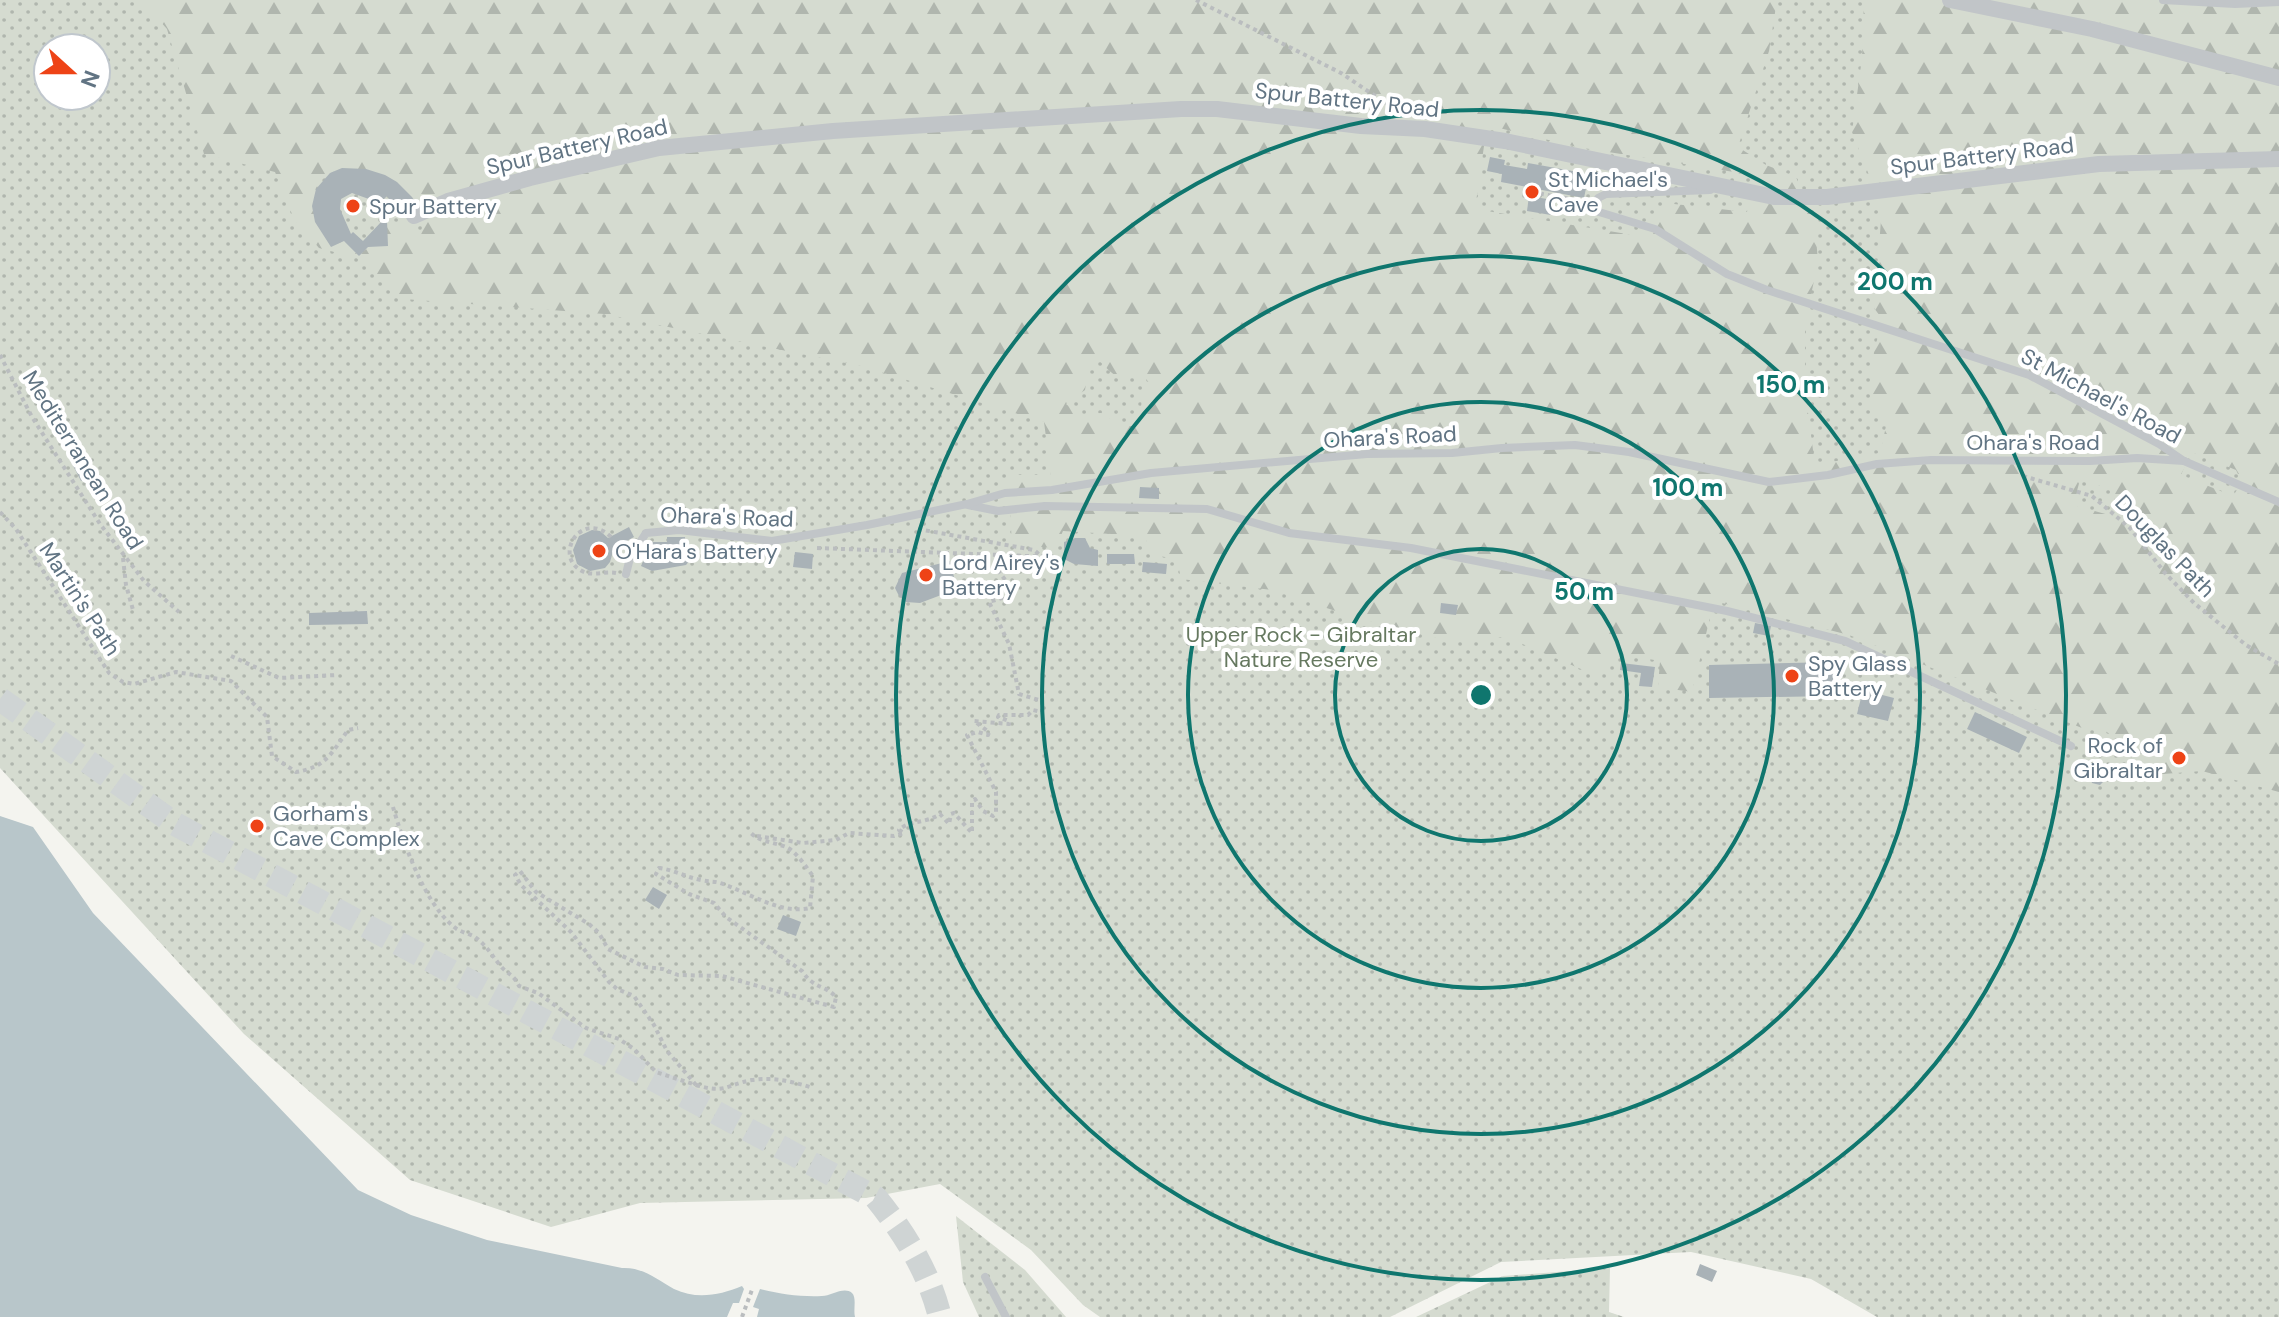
<svg xmlns="http://www.w3.org/2000/svg" width="2279" height="1317" viewBox="0 0 2279 1317" font-family="'DM Sans',sans-serif">
	<defs>
		<pattern id="green-dots" width="8" height="8" patternUnits="userSpaceOnUse" patternTransform="scale(2)"><rect width="8" height="8" fill="#d5dbd0"/><path d="M2 2h.1M6 6h.1" fill="none" stroke="#b0b6ae" stroke-width="1.8" stroke-linecap="round"/></pattern>
		<pattern id="forest-firs" width="22" height="20" patternUnits="userSpaceOnUse" patternTransform="scale(2)"><rect width="22" height="20" fill="#d5dbd0"/><path d="M5 1l3.5 6h-7zM16 11l3.5 6h-7z" fill="#b0b6ae"/></pattern>
	</defs>
	<rect width="100%" height="100%" fill="#f4f4ef"/>
	<g fill="url(#green-dots)" fill-rule="evenodd">
		<path d="M 0,0 L 2279,0 L 2279,1317 L 1877,1317 L 1811,1279 L 1691,1252 L 1501,1262 L 1390,1317 L 1100,1317 L 1083,1305 L 1031,1250 L 940,1184 L 866,1198 L 640,1203 L 551,1227 L 410,1180 L 244,1034 L 0,768 ZM 48,48 L 96,48 L 96,96 L 48,96 Z"/>
		<polygon points="956,1216 1025,1270 1066,1317 979,1317 963,1282"/>
		<polygon points="1610,1268 1609,1312 1624,1317 1416,1317 1503,1276"/>
	</g>
	<path fill="url(#forest-firs)" fill-rule="evenodd" d="M 141,0 L 1777,0 L 1769,51 L 1738,147 L 1766,165 L 1796,177 L 1815,225 L 1818,262 L 1805,323 L 1805,390 L 1815,465 L 1880,453 L 1887,422 L 1871,403 L 1874,350 L 1883,320 L 1874,308 L 1882,208 L 1852,132 L 1862,58 L 1864,0 L 2279,0 L 2279,792 L 2202,771 L 2150,775 L 2131,757 L 2127,745 L 2102,729 L 2082,728 L 1849,635 L 1714,601 L 1692,692 L 1658,687 L 1660,661 L 1620,654 L 1595,675 L 1506,637 L 1444,640 L 1360,619 L 1272,590 L 1181,579 L 1177,559 L 1153,555 L 1144,536 L 1063,531 L 1055,548 L 1012,545 L 1008,475 L 1051,475 L 1044,422 L 861,366 L 604,314 L 404,299 L 357,258 L 319,248 L 294,219 L 275,172 L 204,154 L 167,29 ZM 1487,125 L 1577,147 L 1753,175 L 1747,212 L 1665,203 L 1639,236 L 1475,209 ZM 342,168 C 378,166 430,190 421,235 L 414,233 L 416,224 L 387,221 L 387,246 L 368,247 L 359,256 L 344,241 L 331,246 C 311,217 299,184 342,168 ZM 1098,359 C 1115,377 1118,382 1143,375 L 1150,384 L 1142,394 L 1140,426 L 1122,426 L 1101,413 L 1080,415 L 1066,404 L 1085,390 L 1090,360 ZM 2191,452 L 2236,470 L 2242,482 L 2233,496 L 2181,475 ZM 2080,480 L 2114,490 L 2116,505 L 2109,515 L 2073,505 Z"/>
	<g fill="#b8c6ca">
		<path d="M 0,816 L 33,827 L 93,913 L 358,1190 L 411,1215 L 487,1240 L 622,1268 C 643,1267 656,1279 674,1289 C 697,1300 720,1295 742,1286 L 744,1289 L 739,1303 L 733,1303 L 727,1317 L 0,1317 Z"/>
		<path d="M 760,1289 C 781,1294 800,1297 822,1296 C 831,1296 844,1286 852,1293 C 857,1298 853,1310 855,1317 L 757,1317 L 759,1309 L 753,1307 Z"/>
	</g>
	<g fill="#a9b2b7">
		<polygon points="1490,157 1505,160 1504,165 1527,169 1528,163 1589,174 1584,198 1501,182 1502,174 1487,171"/>
		<polygon points="342,168 366,169 385,175 397,182 412,197 414,200 405,205 392,204 387,196 380,203 352,193 341,199 340,209 351,234 353,232 363,241 382,221 387,221 388,246 368,247 359,256 344,241 331,247 315,222 312,206 316,189 330,173"/>
		<polygon points="1529,196 1553,200 1551,215 1527,211"/>
		<polygon points="478,201 481,212 454,218 451,207"/>
		<polygon points="81,451 94,475 81,481 69,458"/>
		<polygon points="1140,487 1159,488 1159,499 1139,498"/>
		<polygon points="629,527 634,537 614,548 610,562 605,568 590,571 577,564 573,550 579,536 592,530 600,531 608,538"/>
		<polygon points="667,537 685,537 685,549 690,554 690,560 686,565 652,571 641,566 652,542 667,542"/>
		<polygon points="1075,538 1085,538 1090,548 1098,550 1098,566 1074,564 1064,559 1064,542"/>
		<polygon points="795,552 813,554 812,569 793,567"/>
		<polygon points="1107,554 1134,554 1135,564 1107,564"/>
		<polygon points="950,561 957,589 920,603 906,602 899,596 895,588 902,573"/>
		<polygon points="1143,562 1167,564 1166,574 1142,572"/>
		<polygon points="1441,603 1458,605 1456,615 1440,613"/>
		<polygon points="367,611 368,624 309,625 309,613"/>
		<polygon points="1755,623 1771,626 1769,636 1753,633"/>
		<polygon points="1833,662 1833,696 1709,698 1709,665"/>
		<polygon points="1621,663 1655,667 1652,687 1639,686 1641,673 1620,670"/>
		<polygon points="1863,690 1894,698 1888,721 1857,714"/>
		<polygon points="1975,712 2027,737 2019,753 1967,729"/>
		<polygon points="2094,761 2109,765 2105,780 2100,785 2092,783 2090,776"/>
		<polygon points="653,887 667,895 659,909 645,900"/>
		<polygon points="783,915 801,922 796,936 777,929"/>
		<polygon points="1700,1264 1717,1271 1712,1282 1696,1275"/>
	</g>
	<g fill="none" stroke-linecap="round" stroke-linejoin="round">
		<path stroke="#cfd4d4" stroke-width="24" stroke-dasharray="24 12" stroke-linecap="butt" d="M 0,699 L 175,824 L 876,1198 C 905,1234 929,1272 940,1317"/>
		<g stroke="#babdbf" stroke-width="4" stroke-dasharray="4 4" stroke-linecap="butt">
			<polyline points="1196,0 1341,73 1396,110"/>
			<polyline points="1532,192 1586,202"/>
			<polyline points="0,355 32,417 100,524 144,581 179,612"/>
			<polyline points="2023,476 2092,496 2130,528 2165,573 2194,603 2246,645 2279,664"/>
			<path d="M 0,512 L 16,529 L 109,673 L 123,682 L 134,684 L 176,672 L 231,681 L 267,717 L 272,756 L 296,772 C 326,767 331,754 348,730 L 358,728"/>
			<polyline points="918,529 1034,550 1041,556"/>
			<path d="M 611,537 C 581,508 551,558 584,572 C 594,576 605,571 616,573"/>
			<polyline points="817,548 1054,557 1053,565 1013,562 1008,572 996,568 1013,590"/>
			<polyline points="123,558 126,585 133,610"/>
			<polyline points="231,656 279,678 337,675"/>
			<path d="M 393,807 C 403,842 424,902 453,926 C 459,932 468,933 475,937 C 486,945 491,954 499,964 C 507,975 512,972 519,986 L 538,993 L 586,1028 L 619,1039 L 634,1049 L 656,1072 L 696,1085 L 667,1051 L 654,1025 L 634,996 L 617,989 L 609,982 L 571,932 L 521,885 L 515,875 L 520,871 L 536,892 L 589,924 L 599,933 L 608,949 L 645,967 L 663,969 L 678,975 L 722,976 L 834,1007 L 836,997 C 824,984 815,990 802,971 L 726,917 L 714,903 L 689,894 L 656,874 L 659,868 C 674,870 686,877 701,880 C 708,882 714,881 720,883 C 748,892 780,915 810,908 L 813,876 C 806,867 796,851 786,847 C 773,842 759,842 750,832"/>
			<path d="M 757,836 L 803,843 L 836,840 L 849,833 L 894,836 L 904,833 L 899,830 C 909,820 925,824 940,814 L 949,824 L 951,814 L 954,813 L 972,833 L 972,802 L 975,799 L 983,811 L 993,816 L 996,812 L 996,792 L 967,735 L 978,732 L 988,735 L 989,732 L 974,721 L 1009,724 L 1009,721 L 998,717 L 999,715 L 1028,715 L 1033,710 L 1042,712 L 1042,701 L 1019,694 L 1009,644 L 989,602 L 1002,598 L 991,588 L 1014,592"/>
			<path d="M 696,1085 C 726,1094 725,1085 752,1080 C 773,1077 790,1081 810,1087"/>
			<polyline points="742,1317 753,1287"/>
		</g>
		<g stroke="#c1c5c8" stroke-width="8">
			<polyline points="2163,0 2235,4 2279,2"/>
			<polyline points="1710,190 1606,194 1598,198 1596,208 1599,212 1655,229 1727,274 1767,290 2029,375 2159,444 2184,461 2279,502"/>
			<polyline points="968,505 998,511 1045,506 1207,509 1289,533 1411,548 1727,611 1845,641 2071,746"/>
			<polyline points="626,574 630,558 646,533 679,530 772,541 867,525 967,504 1005,493 1052,490 1151,473 1367,454 1452,453 1502,448 1575,445 1629,452 1769,482 1828,475 1877,464 1931,460 2090,461 2137,458 2184,461"/>
			<polyline points="985,1277 1006,1317"/>
		</g>
		<g stroke="#c1c5c8" stroke-width="16">
			<polyline points="1950,0 2092,29 2279,78"/>
			<polyline points="414,216 448,201 530,178 659,148 833,131 1181,109 1217,109 1361,126 1425,129 1505,141 1774,197 1827,197 2099,164 2279,159"/>
		</g>
	</g>
	<g fill="none" stroke="#0f766e" stroke-width="4">
		<circle cx="1481" cy="695" r="146"/>
		<circle cx="1481" cy="695" r="293"/>
		<circle cx="1481" cy="695" r="439"/>
		<circle cx="1481" cy="695" r="585"/>
	</g>
	<g fill="#ee4316" stroke="#fff" stroke-width="3">
		<circle cx="1532" cy="192" r="8"/>
		<circle cx="353" cy="206" r="8"/>
		<circle cx="599" cy="551" r="8"/>
		<circle cx="926" cy="575" r="8"/>
		<circle cx="1792" cy="676" r="8"/>
		<circle cx="2179" cy="758" r="8"/>
		<circle cx="257" cy="826" r="8"/>
	</g>
	<g text-anchor="middle" dominant-baseline="central" stroke-width="8" stroke-linejoin="round" paint-order="stroke">
		<g font-size="22" fill="#617483" stroke="#fff">
			<text transform="translate(1347 100) rotate(6)">Spur Battery Road</text>
			<text transform="translate(577 147) rotate(-13)">Spur Battery Road</text>
			<text transform="translate(1982 156) rotate(-7)">Spur Battery Road</text>
			<text transform="translate(2101 396) rotate(28)">St Michael's Road</text>
			<text transform="translate(1390 437) rotate(-3)">Ohara's Road</text>
			<text x="2033" y="442">Ohara's Road</text>
			<text transform="translate(83 460) rotate(58)">Mediterranean Road</text>
			<text transform="translate(727 517) rotate(2)">Ohara's Road</text>
			<text transform="translate(2165 546) rotate(46)">Douglas Path</text>
			<text transform="translate(80 599) rotate(57)">Martin's Path</text>
		</g>
		<g font-size="22" fill="#617483" stroke="#fff" text-anchor="start">
			<text x="1548" y="179">St Michael's<tspan x="1548" dy="25">Cave</tspan></text>
			<text x="369" y="206">Spur Battery</text>
			<text x="615" y="551">O'Hara's Battery</text>
			<text x="942" y="562">Lord Airey's<tspan x="942" dy="25">Battery</tspan></text>
			<text x="1808" y="663">Spy Glass<tspan x="1808" dy="25">Battery</tspan></text>
			<text x="2163" y="745" text-anchor="end">Rock of<tspan x="2163" dy="25">Gibraltar</tspan></text>
			<text x="273" y="813">Gorham's<tspan x="273" dy="25">Cave Complex</tspan></text>
		</g>
		<g font-size="22" fill="#667960" stroke="#fff">
			<text x="1301" y="634">Upper Rock - Gibraltar<tspan x="1301" dy="25">Nature Reserve</tspan></text>
		</g>
	</g>
	<circle cx="1481" cy="695" r="12" fill="#0f766e" stroke="#fff" stroke-width="4"/>
	<g font-size="24" text-anchor="middle" font-weight="bold" fill="#0f766e" stroke="#fff" stroke-width="8" stroke-linejoin="round" paint-order="stroke">
		<text x="1895" y="290">200 m</text>
		<text x="1791" y="393">150 m</text>
		<text x="1688" y="496">100 m</text>
		<text x="1584" y="600">50 m</text>
	</g>
	<g transform="translate(72 72) rotate(111)"><circle r="38" fill="#ffffff" stroke="#c0c7cd" stroke-width="2"/>
	<path d="M0-6L14 30L0 20L-14 30Z" fill="#ee4316"/>
	<text y="-12" font-size="22" font-weight="bold" text-anchor="middle" fill="#617483">N</text>
	</g>
</svg>
